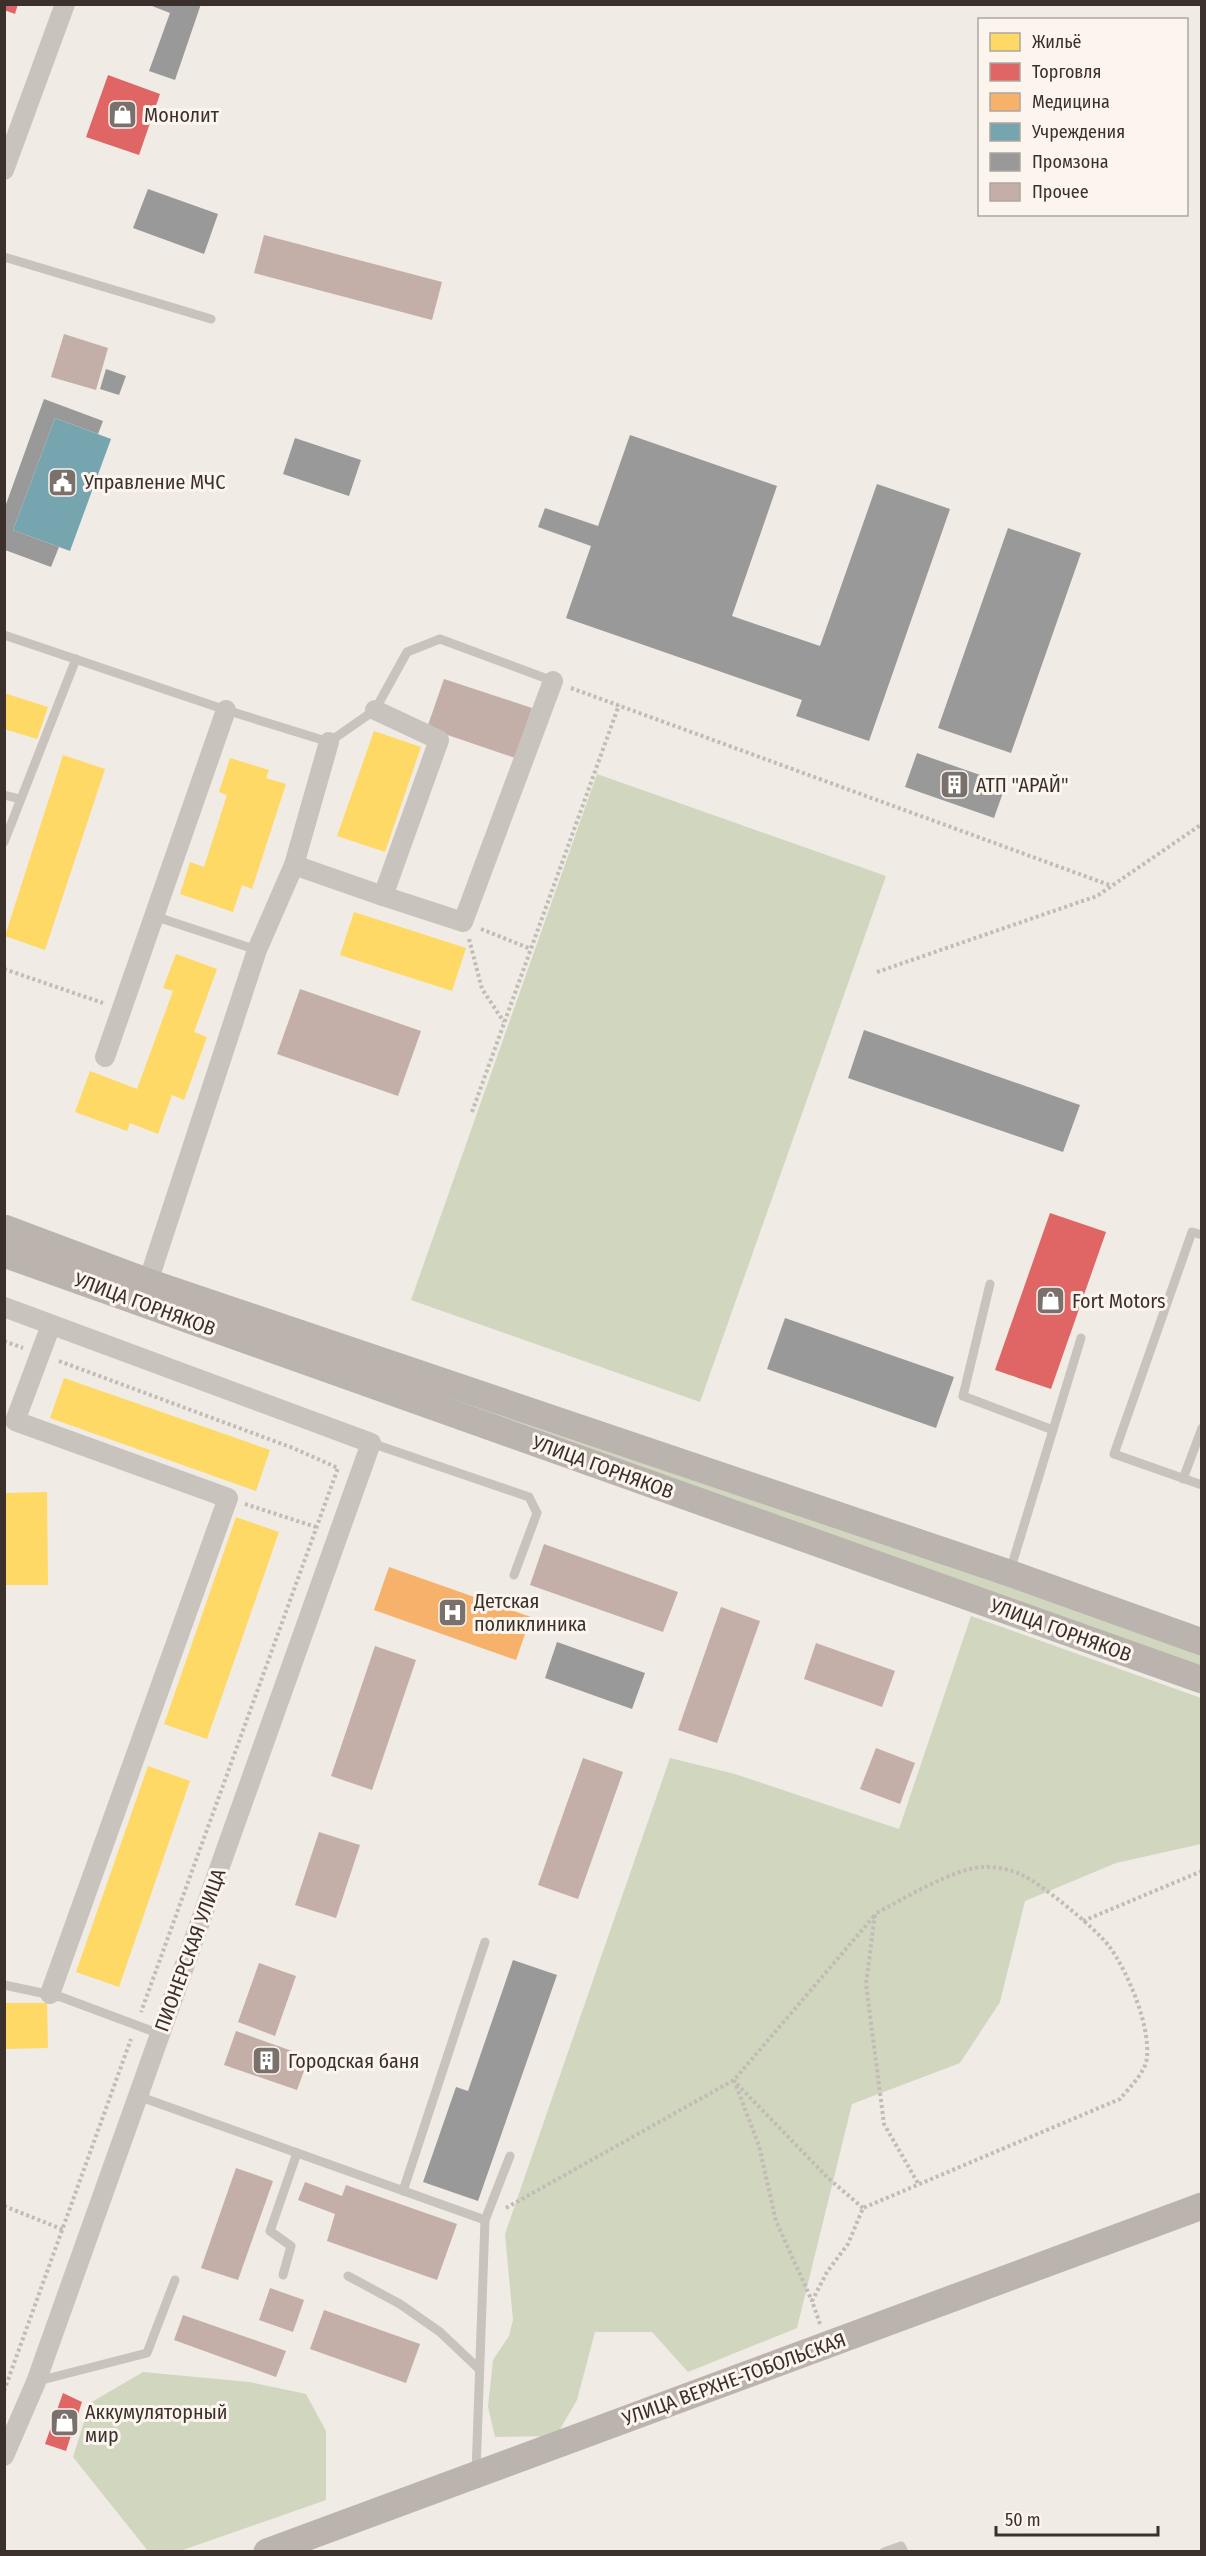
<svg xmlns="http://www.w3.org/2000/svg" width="1206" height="2556" viewBox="0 0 1206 2556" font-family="'Fira Sans Condensed',sans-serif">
	<rect width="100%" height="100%" fill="#f0ebe5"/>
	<g fill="#d1d6bf">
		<polygon points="597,774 886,876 700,1402 411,1300"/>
		<polygon points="5,1241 1201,1653 1201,1668"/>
		<polygon points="971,1616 1201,1698 1201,1844 1116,1863 1025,1901 1000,2002 960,2063 852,2104 797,2328 688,2372 652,2332 595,2332 577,2400 556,2436 495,2437 488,2407 493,2360 509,2336 513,2320 505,2234 670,1758 735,1774 899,1829"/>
		<polygon points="143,2372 249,2382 306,2394 326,2431 326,2500 180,2551 148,2551 73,2457 90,2403"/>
	</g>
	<g fill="#ffd966">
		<polygon points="4,693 48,707 37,739 4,729"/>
		<polygon points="374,731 421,747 385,852 337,836"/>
		<polygon points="63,755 105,769 45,950 5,936"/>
		<polygon points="230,758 269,770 266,778 286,784 252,889 242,885 233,912 180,894 190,862 204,867 227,795 219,792"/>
		<polygon points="354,912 466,948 452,991 340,955"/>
		<polygon points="176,954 217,969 194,1032 207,1037 184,1100 172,1095 158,1134 130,1123 127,1131 75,1112 90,1071 137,1089 173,991 163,988"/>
		<polygon points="64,1378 270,1450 256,1491 50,1418"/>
		<polygon points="47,1492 48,1585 4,1585 4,1493"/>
		<polygon points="236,1517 279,1532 207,1739 164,1724"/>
		<polygon points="148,1766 190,1781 119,1987 76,1972"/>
		<polygon points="4,2003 47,2003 48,2048 4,2049"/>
	</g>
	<g fill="#e06666">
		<polygon points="4,4 18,4 15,14 4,10"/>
		<polygon points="108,75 160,94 139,155 86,137"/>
		<polygon points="1050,1213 1106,1232 1051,1389 995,1370"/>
		<polygon points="63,2393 82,2402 66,2451 45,2444"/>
	</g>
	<polygon fill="#f6b26b" points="389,1567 531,1617 516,1660 374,1610"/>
	<polygon fill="#76a5af" points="55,418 111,439 70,551 13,530"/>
	<g fill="#999">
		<polygon points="147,4 201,4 175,80 149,71 170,13"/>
		<polygon points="148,189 218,214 204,254 133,228"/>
		<polygon points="106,369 126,376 119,395 100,389"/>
		<polygon points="44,399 103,421 98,434 55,418 13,530 59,547 51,567 5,550 5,507"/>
		<polygon points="630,435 777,486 732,616 820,646 877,484 950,509 869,741 796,716 802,700 566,618 591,546 538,527 545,508 598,526"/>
		<polygon points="295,438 361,460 349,496 283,474"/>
		<polygon points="1008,528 1081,553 1011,753 938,728"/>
		<polygon points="917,753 1006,784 994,818 905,787"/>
		<polygon points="864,1030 1080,1105 1063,1152 848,1078"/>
		<polygon points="785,1318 954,1377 936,1428 767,1369"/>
		<polygon points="557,1642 645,1673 632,1709 545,1678"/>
		<polygon points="513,1960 557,1975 478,2201 423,2182 456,2087 468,2091"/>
	</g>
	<g fill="#c3afa7">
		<polygon points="264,235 442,282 432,320 254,273"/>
		<polygon points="64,334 108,348 96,390 51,377"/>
		<polygon points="444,679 532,708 515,758 427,728"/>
		<polygon points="300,989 421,1031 398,1096 277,1054"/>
		<polygon points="544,1544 678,1592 663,1632 530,1585"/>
		<polygon points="721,1607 760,1621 717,1743 678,1730"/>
		<polygon points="816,1643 895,1671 882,1707 804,1679"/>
		<polygon points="375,1646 416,1660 372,1790 331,1776"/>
		<polygon points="876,1748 915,1763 900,1804 860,1789"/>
		<polygon points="583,1758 623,1772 578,1899 538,1885"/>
		<polygon points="319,1832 360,1845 336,1918 295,1905"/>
		<polygon points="259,1963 296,1976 275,2036 238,2022"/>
		<polygon points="236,2031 309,2057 297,2090 224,2065"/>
		<polygon points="236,2168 273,2181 238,2280 201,2268"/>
		<polygon points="305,2182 342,2196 346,2185 457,2224 437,2280 327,2241 335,2214 298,2200"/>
		<polygon points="270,2288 304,2300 293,2332 259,2320"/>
		<polygon points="324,2310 420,2344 406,2383 310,2349"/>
		<polygon points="183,2315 286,2351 276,2377 174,2340"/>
	</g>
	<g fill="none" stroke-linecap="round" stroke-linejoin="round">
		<g stroke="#c2bbb6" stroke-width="4" stroke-dasharray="3 3" stroke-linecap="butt">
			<polyline points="571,688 1112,886"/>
			<polyline points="481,929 531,949"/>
			<polyline points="469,939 482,989 504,1022"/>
			<polyline points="4,969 103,1003"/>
			<polyline points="877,972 1097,896 1202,824"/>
			<polyline points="472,1112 619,705"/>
			<polyline points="4,1341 23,1348"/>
			<polyline points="59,1361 293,1448 338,1468 141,2012"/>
			<polyline points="245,1504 316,1527"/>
			<polyline points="1083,1921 1202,1871"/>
			<polyline points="734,2080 759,2146 776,2221 812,2301"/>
			<polyline points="737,2084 828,2178 863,2208"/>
			<polyline points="4,2206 64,2230"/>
			<polyline points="506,2208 734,2080 875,1915"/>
			<path d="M 820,2324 L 812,2301 L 827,2272 L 848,2244 L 863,2208 L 1120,2099 C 1129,2088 1146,2072 1147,2057 C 1150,2025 1128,1972 1109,1946 C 1095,1928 1041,1883 1020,1874 C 1012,1870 993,1866 984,1867 C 956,1867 901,1900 875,1914 L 866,1984 L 884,2124 L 919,2185"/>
			<polyline points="4,2391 131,2039"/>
		</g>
		<g stroke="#c9c3be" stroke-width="9">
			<polyline points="4,257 211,319"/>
			<polyline points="4,635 226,710 329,742 375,710 407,652 440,639 553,681"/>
			<polyline points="4,795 20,799"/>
			<polyline points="4,842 76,659"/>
			<polyline points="154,916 257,950"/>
			<polyline points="1202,1235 1192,1232 1114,1454 1202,1485"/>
			<polyline points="990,1284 963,1396 1053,1430"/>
			<polyline points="371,1443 529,1497 537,1513 514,1575"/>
			<polyline points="1183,1479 1202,1428"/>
			<polyline points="1010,1571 1081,1338"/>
			<polyline points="4,1985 61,1997 160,2034"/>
			<polyline points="138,2096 485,2220 476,2472"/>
			<polyline points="403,2191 485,1942"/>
			<polyline points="485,2220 510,2156"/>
			<polyline points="283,2275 291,2246 270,2231 297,2153"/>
			<polyline points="348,2276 400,2304 440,2332 479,2369"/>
			<polyline points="38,2381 147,2353 175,2280"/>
			<polyline points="884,2552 901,2546 904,2552"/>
		</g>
		<g stroke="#c9c3be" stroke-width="20">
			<polyline points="4,170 65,4"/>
			<polyline points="294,865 383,896 439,740 375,710"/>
			<polyline points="383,896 463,922 553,681"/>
			<polyline points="105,1057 226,710"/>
			<polyline points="148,1282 257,950 294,865 329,742"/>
			<polyline points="4,1307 371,1443 36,2382 4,2456"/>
			<polyline points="50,1994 228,1498 15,1421 51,1325"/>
		</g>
		<g stroke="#bab3ae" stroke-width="27">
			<polyline points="4,1228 148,1282 1009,1573 1202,1642"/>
			<polyline points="4,1254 1202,1680"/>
			<polyline points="267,2552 1202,2206"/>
		</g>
	</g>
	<defs>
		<symbol id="shop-square" viewBox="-11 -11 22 22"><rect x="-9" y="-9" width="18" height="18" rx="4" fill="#7a716c" stroke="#fbf5ee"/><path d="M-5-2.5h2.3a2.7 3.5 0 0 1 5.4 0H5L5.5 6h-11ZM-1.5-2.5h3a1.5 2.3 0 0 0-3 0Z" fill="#fff"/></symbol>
		<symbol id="civic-square" viewBox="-11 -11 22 22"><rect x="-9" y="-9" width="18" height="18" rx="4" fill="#7a716c" stroke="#fbf5ee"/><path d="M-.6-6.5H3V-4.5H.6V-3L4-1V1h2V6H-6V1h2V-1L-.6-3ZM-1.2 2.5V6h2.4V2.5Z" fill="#fff"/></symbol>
		<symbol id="building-square" viewBox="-11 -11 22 22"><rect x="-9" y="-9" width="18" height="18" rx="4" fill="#7a716c" stroke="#fbf5ee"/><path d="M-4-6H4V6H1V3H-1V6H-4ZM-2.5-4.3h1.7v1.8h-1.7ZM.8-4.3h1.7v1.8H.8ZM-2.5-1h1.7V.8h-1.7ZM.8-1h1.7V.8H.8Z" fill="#fff"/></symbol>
		<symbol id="hospital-square" viewBox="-11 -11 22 22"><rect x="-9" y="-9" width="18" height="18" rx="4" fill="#7a716c" stroke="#fbf5ee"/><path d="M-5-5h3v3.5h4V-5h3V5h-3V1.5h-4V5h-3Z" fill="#fff"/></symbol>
	</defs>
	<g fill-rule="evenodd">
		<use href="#shop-square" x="106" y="98" width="33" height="33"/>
		<use href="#civic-square" x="46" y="466" width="33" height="33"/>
		<use href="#building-square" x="938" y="768" width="33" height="33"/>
		<use href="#shop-square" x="1034" y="1284" width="33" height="33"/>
		<use href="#hospital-square" x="436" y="1596" width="33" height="33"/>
		<use href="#building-square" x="250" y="2044" width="33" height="33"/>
		<use href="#shop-square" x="48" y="2406" width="33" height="33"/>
	</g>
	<g text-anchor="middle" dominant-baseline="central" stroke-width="6" stroke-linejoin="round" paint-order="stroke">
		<g font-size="20" fill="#3b302b" stroke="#fbf5ee" text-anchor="start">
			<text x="144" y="115">Монолит</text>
			<text x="84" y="482">Управление МЧС</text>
			<text x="976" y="785">АТП "АРАЙ"</text>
			<text x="1072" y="1301">Fort Motors</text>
			<text x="474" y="1601">Детская<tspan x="474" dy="23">поликлиника</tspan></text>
			<text x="288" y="2061">Городская баня</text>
			<text x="85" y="2412">Аккумуляторный<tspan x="85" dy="23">мир</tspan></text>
		</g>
		<g font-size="20" fill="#3b302b" stroke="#fbf5ee">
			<text transform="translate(145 1304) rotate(20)">УЛИЦА ГОРНЯКОВ</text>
			<text transform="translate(603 1467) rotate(20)">УЛИЦА ГОРНЯКОВ</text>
			<text transform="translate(1061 1630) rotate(20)">УЛИЦА ГОРНЯКОВ</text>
			<text transform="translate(190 1950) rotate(-70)">ПИОНЕРСКАЯ УЛИЦА</text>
			<text transform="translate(734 2379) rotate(-20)">УЛИЦА ВЕРХНЕ-ТОБОЛЬСКАЯ</text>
		</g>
	</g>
	<rect width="1206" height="2556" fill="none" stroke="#3b302b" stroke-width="12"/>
	<rect x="978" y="18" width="210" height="198" fill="#fbf5ee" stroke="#aea6a0" stroke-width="1.5"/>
	<rect x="990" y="33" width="30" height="18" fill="#ffd966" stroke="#aea6a0" stroke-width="1.5"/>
	<text x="1032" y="48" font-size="18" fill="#3b302b">Жильё</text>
	<rect x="990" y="63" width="30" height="18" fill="#e06666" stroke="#aea6a0" stroke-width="1.5"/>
	<text x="1032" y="78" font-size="18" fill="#3b302b">Торговля</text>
	<rect x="990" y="93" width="30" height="18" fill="#f6b26b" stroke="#aea6a0" stroke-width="1.5"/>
	<text x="1032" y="108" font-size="18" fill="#3b302b">Медицина</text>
	<rect x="990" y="123" width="30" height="18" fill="#76a5af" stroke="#aea6a0" stroke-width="1.5"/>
	<text x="1032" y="138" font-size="18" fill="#3b302b">Учреждения</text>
	<rect x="990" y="153" width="30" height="18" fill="#999999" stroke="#aea6a0" stroke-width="1.5"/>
	<text x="1032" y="168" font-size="18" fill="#3b302b">Промзона</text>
	<rect x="990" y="183" width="30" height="18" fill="#c3afa7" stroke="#aea6a0" stroke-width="1.5"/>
	<text x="1032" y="198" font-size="18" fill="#3b302b">Прочее</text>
	<path d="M996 2526v9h162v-9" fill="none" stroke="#3b302b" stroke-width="3"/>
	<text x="1005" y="2526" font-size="18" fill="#3b302b" stroke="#fbf5ee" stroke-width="4.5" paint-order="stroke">50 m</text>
</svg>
